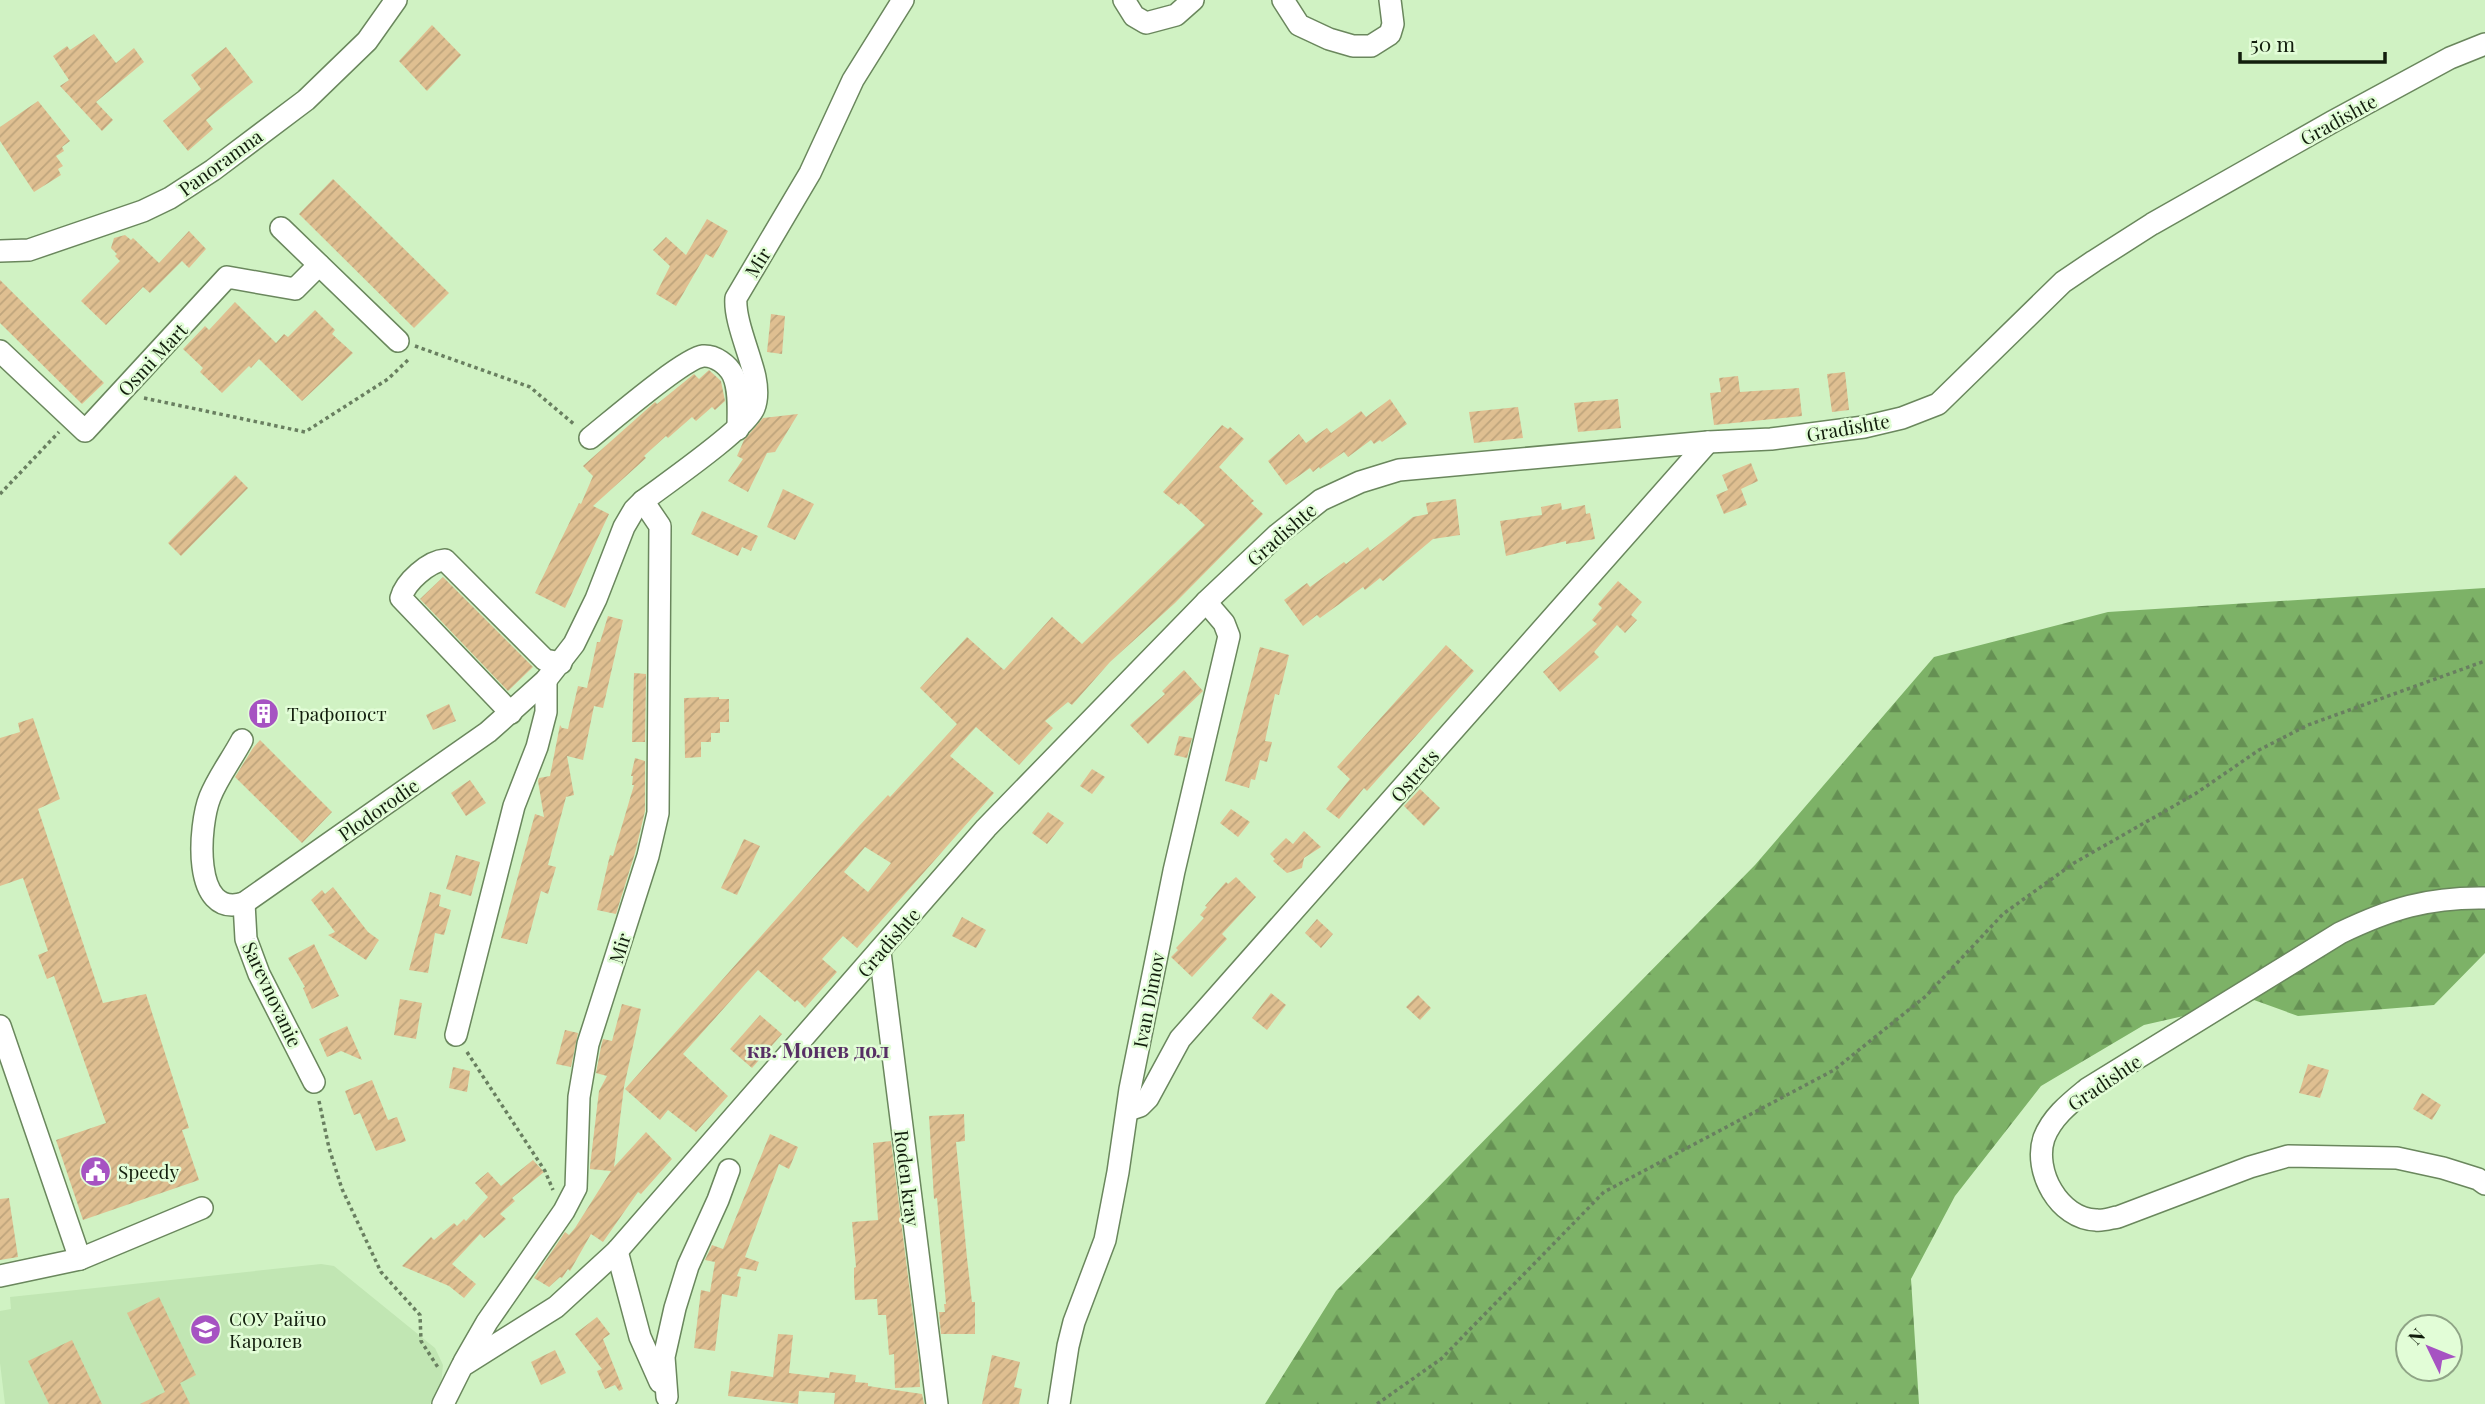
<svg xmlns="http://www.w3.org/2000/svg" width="2485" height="1404" viewBox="0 0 2485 1404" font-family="'Playfair Display',serif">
	<defs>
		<pattern id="forest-firs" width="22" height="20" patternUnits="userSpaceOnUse" patternTransform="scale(1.75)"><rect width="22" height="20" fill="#7db267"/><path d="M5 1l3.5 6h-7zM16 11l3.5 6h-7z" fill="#659053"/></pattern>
		<pattern id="building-hatch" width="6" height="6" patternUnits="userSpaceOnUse" patternTransform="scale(1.75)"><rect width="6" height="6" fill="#dfbf91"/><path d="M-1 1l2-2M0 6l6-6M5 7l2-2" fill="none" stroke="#bea47c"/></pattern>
	</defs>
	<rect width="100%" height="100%" fill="#d0f2c3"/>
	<polygon fill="#c1e6b3" points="321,1264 334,1266 435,1348 443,1365 441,1385 430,1404 5,1404 0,1363 0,1311 11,1309 10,1297"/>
	<polygon fill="url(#forest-firs)" points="2485,588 2485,953 2434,1005 2298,1016 2254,1000 2144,1025 2041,1086 1955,1196 1911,1279 1919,1404 1265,1404 1336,1291 1755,865 1934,657 2108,612"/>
	<g fill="url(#building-hatch)" fill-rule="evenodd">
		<polygon points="432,25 461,55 427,91 399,61"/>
		<polygon points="94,34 116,63 134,48 144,62 96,102 113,120 102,131 60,86 69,80 53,56 67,46 70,50"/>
		<polygon points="226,47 253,82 206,120 213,129 188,151 163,121 201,89 191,75"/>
		<polygon points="38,101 70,141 62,147 64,151 56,156 63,166 58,169 61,175 34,192 0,141 0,127"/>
		<polygon points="333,179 449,293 414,328 299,214"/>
		<polygon points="707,219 728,231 713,258 706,254 676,306 656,294 670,266 653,250 666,237 686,255"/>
		<polygon points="189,231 206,249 189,268 182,261 150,293 143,287 106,325 81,301 120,261 115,256 117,254 111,248 114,238 125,235 131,240 133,238 159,263"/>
		<polygon points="0,280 104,383 82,404 0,323"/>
		<polygon points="235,302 276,343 284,334 288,337 315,310 335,330 332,334 353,353 302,401 259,359 251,368 249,366 222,393 200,372 203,368 183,349 205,326 209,330"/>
		<polygon points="771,314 785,316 782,354 767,352"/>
		<polygon points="709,370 721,381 725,401 715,410 712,407 696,421 692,417 668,438 666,436 644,456 646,458 593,506 609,514 565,608 535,593 579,503 581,504 593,476 583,466 655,402 657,404 694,374 699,379"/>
		<polygon points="1845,372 1849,410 1832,412 1827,374"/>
		<polygon points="1738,376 1740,392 1799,388 1802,416 1714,425 1710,393 1721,392 1719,378"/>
		<polygon points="1390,399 1407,424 1382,442 1380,440 1374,444 1371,440 1348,457 1344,452 1320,469 1319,467 1313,472 1310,468 1286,485 1268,461 1299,434 1306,443 1327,428 1331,433 1361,411 1366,417"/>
		<polygon points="1618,399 1621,428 1578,432 1574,403"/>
		<polygon points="1518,407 1523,438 1474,443 1469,412"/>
		<polygon points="798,414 775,452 767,453 748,492 728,481 743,459 737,456 744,440 763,418"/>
		<path d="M 1222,425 L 1228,429 L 1230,427 L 1244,439 L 1219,467 L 1254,501 L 1251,503 L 1263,514 L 1175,603 L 1110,662 L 1072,705 L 1068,702 L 1045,721 L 1053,728 L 1019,765 L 976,727 L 950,756 L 994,793 L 857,948 L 843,936 L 822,959 L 837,972 L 805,1008 L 797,1000 L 795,1002 L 758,970 L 683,1054 L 728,1096 L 696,1132 L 668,1110 L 660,1120 L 625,1089 L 860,825 L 888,795 L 890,797 L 957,724 L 920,688 L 967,637 L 1004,670 L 1052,617 L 1082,644 L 1205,525 L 1181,503 L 1179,505 L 1163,492 ZM 865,847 L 891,863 L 868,892 L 844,872 Z"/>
		<polygon points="1751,463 1758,481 1741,489 1747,505 1724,514 1716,495 1728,490 1722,475"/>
		<polygon points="235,475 248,488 181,556 168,543"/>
		<polygon points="783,489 814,504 795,540 767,527"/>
		<polygon points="1456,499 1460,535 1433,539 1383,581 1380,578 1365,590 1363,587 1320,618 1317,615 1303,626 1284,600 1307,583 1310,587 1344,562 1346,564 1368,547 1370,551 1413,517 1428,514 1426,503"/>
		<polygon points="1561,503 1562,510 1585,505 1586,514 1590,513 1595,539 1566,544 1566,541 1506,556 1500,521 1542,515 1541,507"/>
		<polygon points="702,511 758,536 751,551 742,547 738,556 691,534"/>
		<polygon points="443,577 533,667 508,691 420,599"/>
		<polygon points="1618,581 1642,602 1631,615 1637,620 1625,633 1617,625 1594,652 1599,657 1560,692 1543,672 1597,624 1592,620 1602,608 1598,604"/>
		<polygon points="608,616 623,620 603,708 594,706 583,760 567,756 574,795 566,797 548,865 556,867 548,894 541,891 527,944 501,938 535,814 544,817 538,781 539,778 550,776 560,725 562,728 568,729 578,686 587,688 597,642 600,642"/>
		<polygon points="1446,645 1474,671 1367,791 1364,788 1339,819 1326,809 1350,779 1337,767"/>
		<polygon points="1260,647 1289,655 1279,695 1275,694 1265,741 1272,742 1267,762 1260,760 1255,780 1251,779 1249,788 1225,781"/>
		<polygon points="1184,670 1203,691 1148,744 1130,725 1165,694 1162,691"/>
		<polygon points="634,673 646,674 645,742 632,742"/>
		<polygon points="719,697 719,699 729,699 729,722 720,722 720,733 711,733 711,742 701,742 701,757 685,758 684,698"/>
		<polygon points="266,701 276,715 262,725 253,711"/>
		<polygon points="449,704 456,721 433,730 426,715"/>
		<polygon points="33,718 60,799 38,809 103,1003 146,994 189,1128 182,1130 199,1180 83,1220 56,1140 106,1123 54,976 47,979 38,955 48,951 23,878 0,886 0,738 20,732 18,723"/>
		<polygon points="1179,736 1192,738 1187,758 1174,755"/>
		<polygon points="260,740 332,812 302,843 235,777 253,748"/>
		<polygon points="635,758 645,761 645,811 635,853 616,914 597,910 610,855 613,856 634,785 632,785 633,776 631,776"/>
		<polygon points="1092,769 1105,777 1092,794 1080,786"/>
		<polygon points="470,780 486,803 466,816 451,793"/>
		<polygon points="1420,789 1440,808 1424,826 1404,806"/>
		<polygon points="1231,809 1250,822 1238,837 1220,823"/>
		<polygon points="1048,812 1064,823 1047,844 1032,833"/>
		<polygon points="1304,831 1321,847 1304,858 1302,868 1287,873 1273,861 1275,859 1270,854 1286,838 1293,844"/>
		<polygon points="744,839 760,846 737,895 721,888"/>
		<polygon points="456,855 480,862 471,896 446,889"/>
		<polygon points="1236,877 1256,897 1222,934 1227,939 1192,977 1171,957 1178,950 1176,948 1204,918 1200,915 1207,907 1205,906 1226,882 1228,884"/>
		<polygon points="333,887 368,932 379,940 366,960 328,935 335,932 311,900 322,890 325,894"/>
		<polygon points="430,892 441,895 439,906 451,910 444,935 435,933 428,973 409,970"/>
		<polygon points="962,917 986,930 976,948 952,936"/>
		<polygon points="1317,919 1333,934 1321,948 1305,933"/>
		<polygon points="314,944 339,996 312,1009 303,988 305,987 288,958"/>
		<polygon points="1271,993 1286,1005 1267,1030 1252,1018"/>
		<polygon points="1418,995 1431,1008 1420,1020 1406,1007"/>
		<polygon points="400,999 422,1003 416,1039 394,1035"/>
		<polygon points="622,1004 641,1009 624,1087 614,1167 646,1132 672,1159 641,1194 638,1192 603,1242 591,1234 570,1271 568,1269 562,1278 560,1277 549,1287 534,1278 565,1232 569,1235 575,1228 611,1171 590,1169 590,1166 599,1091 607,1076 596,1073 601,1047 603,1039 612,1041"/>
		<polygon points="760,1015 782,1034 752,1068 730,1049"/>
		<polygon points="347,1026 362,1060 341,1051 327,1057 319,1039"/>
		<polygon points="565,1030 578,1033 571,1067 556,1064"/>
		<polygon points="2308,1064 2329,1070 2320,1098 2299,1093"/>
		<polygon points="453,1067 470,1071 467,1092 449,1088"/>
		<polygon points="372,1080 388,1120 397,1117 406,1141 376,1151 360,1113 354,1115 345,1091"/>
		<polygon points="2422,1093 2441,1105 2432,1120 2413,1109"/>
		<polygon points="964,1114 965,1141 956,1142 967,1258 972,1302 975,1302 975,1334 941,1334 939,1312 945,1312 944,1304 946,1304 937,1198 934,1199 929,1116"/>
		<polygon points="770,1134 798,1147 789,1169 779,1164 745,1257 759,1262 756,1271 740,1268 737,1276 741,1277 737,1297 722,1294 715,1351 694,1348 701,1290 710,1292 715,1262 705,1260 712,1245 723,1249"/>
		<polygon points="891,1141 919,1364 920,1387 895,1388 894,1354 889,1355 886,1315 878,1315 877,1299 855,1300 854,1281 854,1268 856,1267 852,1222 878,1220 873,1143"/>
		<polygon points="533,1160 544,1172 512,1198 515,1201 500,1214 506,1219 484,1238 480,1234 452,1264 476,1284 464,1298 449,1286 402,1266 431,1237 434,1240 454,1223 457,1226 464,1219 466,1221 488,1197 475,1183 488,1172 501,1186"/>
		<polygon points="9,1198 18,1257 0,1260 0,1199"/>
		<polygon points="159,1297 196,1375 180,1383 190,1404 140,1404 165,1392 127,1313"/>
		<polygon points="597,1317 610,1334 603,1339 623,1389 619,1391 615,1385 605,1389 597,1371 602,1369 575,1334"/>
		<polygon points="778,1334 793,1335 789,1373 829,1378 830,1372 856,1375 855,1382 868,1383 868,1386 922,1394 924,1404 834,1404 835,1393 799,1391 798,1404 728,1396 731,1371 773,1377"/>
		<polygon points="72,1340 102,1404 49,1404 28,1361"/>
		<polygon points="555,1350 566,1373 541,1385 531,1362"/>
		<polygon points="992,1355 1020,1362 1014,1387 1022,1389 1019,1404 982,1404"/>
	</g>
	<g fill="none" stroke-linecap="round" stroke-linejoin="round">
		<defs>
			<g id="minor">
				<polyline points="1124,0 1134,16 1146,23 1176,15 1193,0"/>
				<polyline points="1283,0 1299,25 1329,39 1353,46 1371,46 1390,34 1393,24 1390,0"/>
				<polyline points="281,228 398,341"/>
				<polyline points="0,251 29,250 143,211 170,198 213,170 306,100 367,41 396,0"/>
				<polyline points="0,351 85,431 227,277 295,289 319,265"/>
				<path d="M 590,438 C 609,423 684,358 703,356 C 715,355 728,365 733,375 C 740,390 738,413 738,429"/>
				<path d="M 511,713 L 401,598 C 405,582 429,561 445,560 L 545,660 L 561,663"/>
				<path d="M 242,740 C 232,759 218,777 210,797 C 199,824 191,920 244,903 L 488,732 L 546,680 L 574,644 L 596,599 L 624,527 L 634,510 L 643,501 C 664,485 747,428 754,408 C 758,398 757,387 755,377 C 750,354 734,319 736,298 L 810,173 L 853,80 L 903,0"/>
				<path d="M 2485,898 C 2428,897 2390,909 2340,933 L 2087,1089 C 2070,1103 2052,1117 2044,1138 C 2033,1171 2059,1219 2096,1220 C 2103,1221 2111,1218 2118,1217 L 2250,1167 L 2288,1156 L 2397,1158 L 2443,1168 L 2478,1179 L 2485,1184"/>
				<polyline points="244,903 246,939 259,974 314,1082"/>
				<polyline points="880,952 937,1404"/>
				<polyline points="0,1026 80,1259"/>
				<polyline points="456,1035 514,806 537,747 546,712 546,680"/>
				<polyline points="1128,1110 1140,1106 1148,1098 1180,1039 1708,442"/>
				<polyline points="617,1251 640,1337 660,1382"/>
				<polyline points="0,1276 80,1259 202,1208"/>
				<polyline points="464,1362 487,1322 564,1211 576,1188 579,1097 588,1044 648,856 658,813 660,526 643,501"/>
				<polyline points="667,1397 664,1357 675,1308 688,1266 718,1200 729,1170"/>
				<polyline points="443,1404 462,1366 556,1307 617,1251 986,828 1206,602 1277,535 1321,500 1360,482 1399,470 1708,442 1771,439 1864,427 1902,418 1938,404 2063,282 2094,261 2152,224 2332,122 2450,58 2485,44"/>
				<polyline points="1059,1404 1068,1346 1074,1322 1105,1240 1118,1172 1130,1089 1174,871 1229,636 1224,623 1206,602"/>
			</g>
		</defs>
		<use href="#minor" stroke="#6a875d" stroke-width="24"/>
		<g stroke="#697f60" stroke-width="3.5" stroke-dasharray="3.5 3.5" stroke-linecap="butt">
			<polyline points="415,346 530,387 575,425"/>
			<polyline points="144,398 305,432 388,379 409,359"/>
			<polyline points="0,494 59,432"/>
			<polyline points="467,1052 545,1171 553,1190"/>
			<polyline points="319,1101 329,1148 342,1189 381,1272 420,1315 421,1341 439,1369"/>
			<polyline points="1377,1404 1441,1359 1604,1192 1834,1070 1926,996 2003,914 2074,863 2195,794 2259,750 2308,725 2485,661"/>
		</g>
		<use href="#minor" stroke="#fff" stroke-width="21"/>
	</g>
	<defs>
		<symbol id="building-disc" viewBox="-11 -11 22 22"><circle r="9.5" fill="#a653c2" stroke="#e2fdd7"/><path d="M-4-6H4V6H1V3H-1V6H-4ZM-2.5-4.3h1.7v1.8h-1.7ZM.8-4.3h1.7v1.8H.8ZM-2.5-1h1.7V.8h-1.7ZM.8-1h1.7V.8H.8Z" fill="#fff"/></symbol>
		<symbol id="civic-disc" viewBox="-11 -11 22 22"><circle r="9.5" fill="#a653c2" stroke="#e2fdd7"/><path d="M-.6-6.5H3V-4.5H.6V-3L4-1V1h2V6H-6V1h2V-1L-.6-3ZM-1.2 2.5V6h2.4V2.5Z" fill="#fff"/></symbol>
		<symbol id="school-disc" viewBox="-11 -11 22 22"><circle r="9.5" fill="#a653c2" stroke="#e2fdd7"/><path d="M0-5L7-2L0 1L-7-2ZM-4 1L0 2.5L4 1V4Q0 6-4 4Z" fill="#fff"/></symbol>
	</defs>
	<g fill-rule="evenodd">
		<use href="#building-disc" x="246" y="696" width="35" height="35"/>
		<use href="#civic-disc" x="78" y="1154" width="35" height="35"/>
		<use href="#school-disc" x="188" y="1312" width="35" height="35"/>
	</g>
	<g text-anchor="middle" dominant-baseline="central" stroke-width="5" stroke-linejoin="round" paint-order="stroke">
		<g font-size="19" fill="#121e0d" stroke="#e2fdd7">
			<text transform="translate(2338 119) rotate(-29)">Gradishte</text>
			<text transform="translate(220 162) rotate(-36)">Panoramna</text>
			<text transform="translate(757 262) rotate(-58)">Mir</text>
			<text transform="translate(152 359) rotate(-47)">Osmi Mart</text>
			<text transform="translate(1848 427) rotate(-10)">Gradishte</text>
			<text transform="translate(1281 534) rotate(-41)">Gradishte</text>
			<text transform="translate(1414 775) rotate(-49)">Ostrets</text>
			<text transform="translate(378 809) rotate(-35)">Plodorodie</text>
			<text transform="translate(888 942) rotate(-49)">Gradishte</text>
			<text transform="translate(619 948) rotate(-72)">Mir</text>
			<text transform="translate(273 994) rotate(65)">Sarevnovanie</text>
			<text transform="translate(1148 1000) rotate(-79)">Ivan Dimov</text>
			<text transform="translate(2104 1082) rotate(-34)">Gradishte</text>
			<text transform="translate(908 1178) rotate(83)">Roden kray</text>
		</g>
		<g font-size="19" fill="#121e0d" stroke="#e2fdd7" text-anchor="start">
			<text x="287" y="713">Трафопост</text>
			<text x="118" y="1171">Speedy</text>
			<text x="229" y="1318">СОУ Райчо<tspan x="229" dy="22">Каролев</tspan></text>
		</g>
		<g font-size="21" font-weight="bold" fill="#572f65" stroke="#e2fdd7">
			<text x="818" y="1049">кв. Монев дол</text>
		</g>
	</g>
	<g transform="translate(2429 1348) rotate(313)"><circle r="33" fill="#e2fdd7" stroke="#8fa486" stroke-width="2"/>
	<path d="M0-5L12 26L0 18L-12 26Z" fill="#a653c2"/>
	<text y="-10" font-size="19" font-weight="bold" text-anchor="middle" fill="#121e0d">N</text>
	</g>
	<path d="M2240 52v10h145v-10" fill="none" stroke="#121e0d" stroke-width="3.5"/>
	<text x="2250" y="52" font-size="21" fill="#121e0d" stroke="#e2fdd7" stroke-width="5" paint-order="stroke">50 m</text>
</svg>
